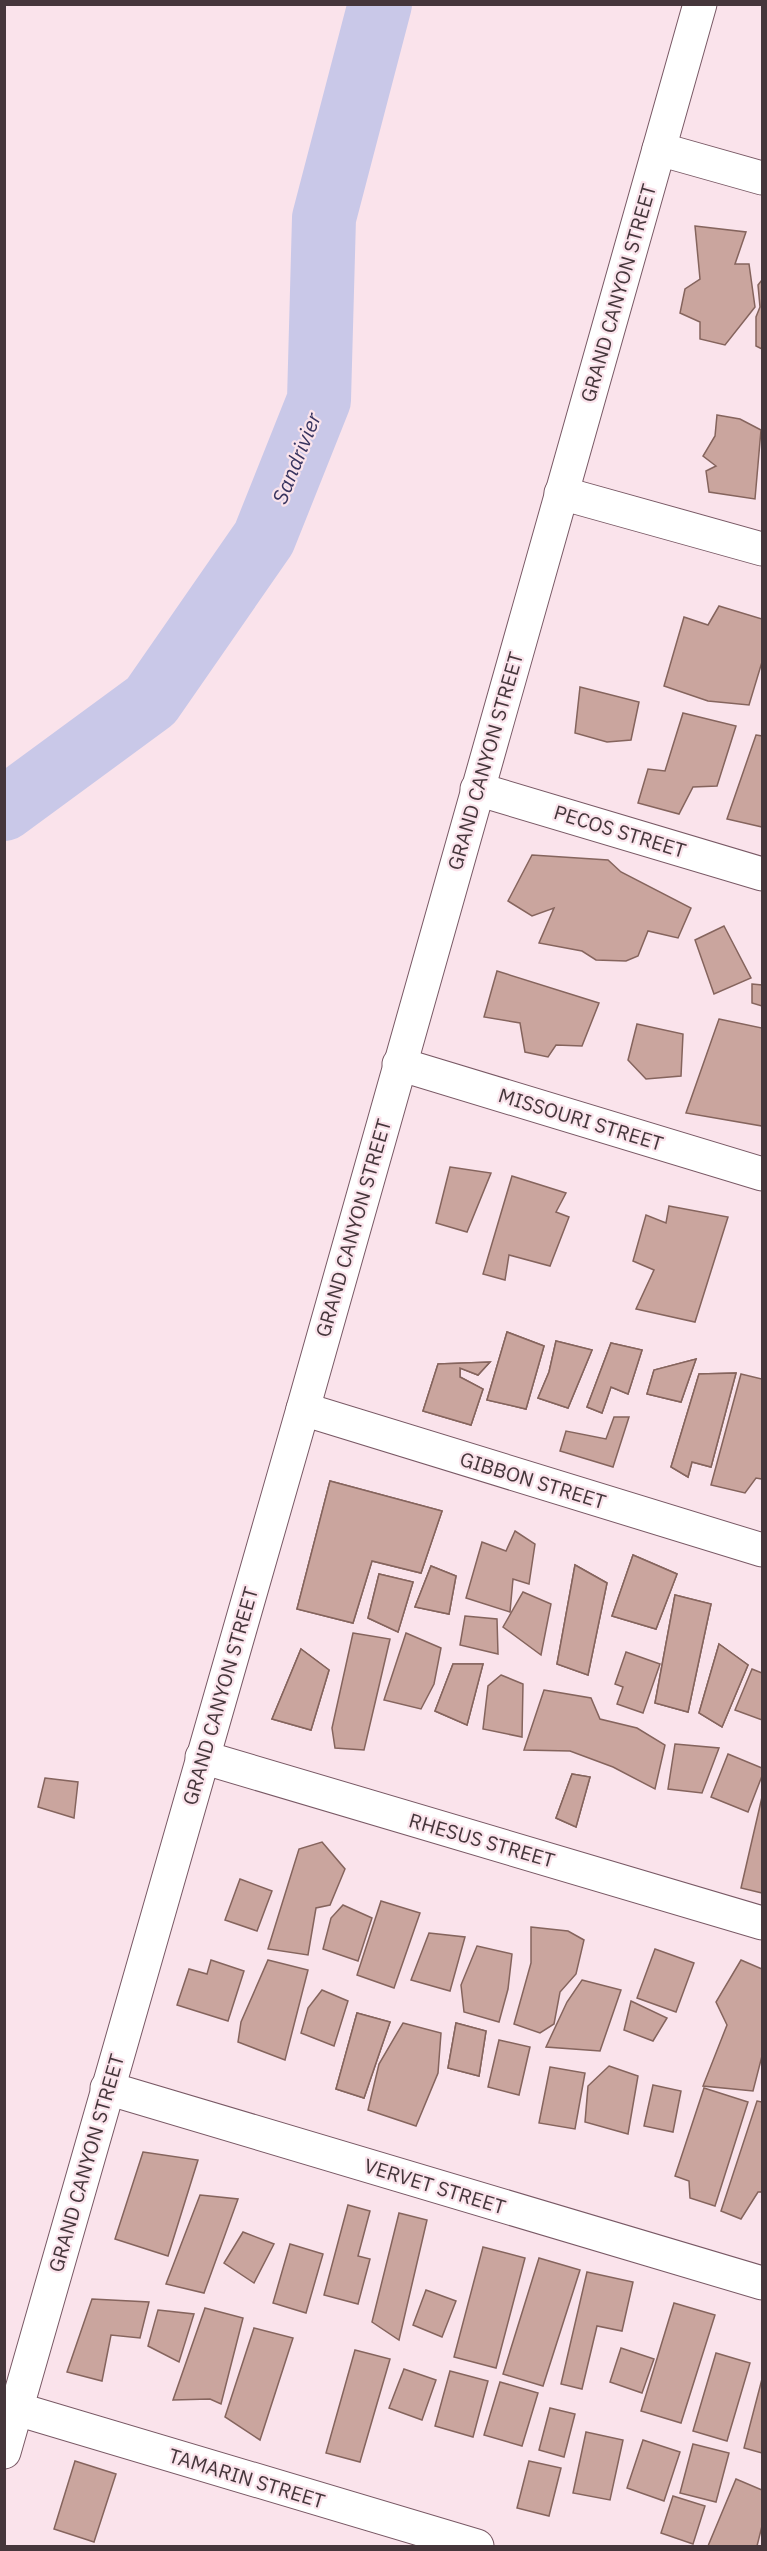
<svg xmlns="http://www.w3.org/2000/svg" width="767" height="2551" viewBox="0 0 767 2551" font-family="'IBM Plex Sans',sans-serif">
	<rect width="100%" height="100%" fill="#fae3eb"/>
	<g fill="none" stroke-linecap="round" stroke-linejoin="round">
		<polyline stroke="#c9c8e8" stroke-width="64" points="4,809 151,701 264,538 319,400 324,218 380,4"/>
	</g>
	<g fill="#caa59e" stroke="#85645d" stroke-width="1.5">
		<polygon points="695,226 746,232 735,264 749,264 755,307 725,345 700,339 700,322 680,313 685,289 700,279"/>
		<polygon points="762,280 762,349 756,346 756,317 760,307 758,285"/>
		<polygon points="717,415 740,419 761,430 755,499 709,492 706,471 716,466 703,456 715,436"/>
		<polygon points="719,606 762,619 762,662 749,705 708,701 664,686 684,617 708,625"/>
		<polygon points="580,687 639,702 631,740 607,742 575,733"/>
		<polygon points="683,713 736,726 717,786 693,787 679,814 638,803 648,769 665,771"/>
		<polygon points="756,735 762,736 762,827 727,819"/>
		<polygon points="532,855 608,860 621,872 691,908 678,938 648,931 638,956 626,961 596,960 582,951 539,943 554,908 532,916 508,901"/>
		<polygon points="724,926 751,978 714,994 695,940"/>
		<polygon points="497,971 599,1003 582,1046 556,1045 548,1057 525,1052 520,1023 484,1017"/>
		<polygon points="752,984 762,985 762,1006 752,1003"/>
		<polygon points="719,1019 762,1028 762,1126 686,1113"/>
		<polygon points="637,1024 683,1034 681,1076 646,1079 628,1060"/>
		<polygon points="450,1167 491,1173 467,1232 436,1223"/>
		<polygon points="512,1176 566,1193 556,1212 569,1217 550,1266 509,1255 505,1280 483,1274"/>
		<polygon points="669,1206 728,1217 695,1322 636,1309 654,1270 633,1261 646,1215 666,1223"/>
		<polygon points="507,1332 544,1346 526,1409 487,1400"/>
		<polygon points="507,1332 544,1346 526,1409 487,1400"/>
		<polygon points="556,1341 592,1350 568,1408 538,1398 549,1372"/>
		<polygon points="556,1341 592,1350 568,1408 538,1398 549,1372"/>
		<polygon points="611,1343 642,1350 628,1394 611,1387 602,1413 587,1407"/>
		<polygon points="611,1343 642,1350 628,1394 611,1387 602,1413 587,1407"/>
		<polygon points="696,1359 681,1402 647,1394 654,1370"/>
		<polygon points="696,1359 681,1402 647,1394 654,1370"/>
		<polygon points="490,1362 478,1375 460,1368 460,1377 483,1389 471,1425 423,1411 438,1364"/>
		<polygon points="490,1362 478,1375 460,1368 460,1377 483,1389 471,1425 423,1411 438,1364"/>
		<polygon points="736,1373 711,1467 692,1462 688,1477 671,1467 699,1374"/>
		<polygon points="736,1373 711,1467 692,1462 688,1477 671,1467 699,1374"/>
		<polygon points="741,1374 762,1379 762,1479 756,1478 745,1493 711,1485"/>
		<polygon points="614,1417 629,1417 613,1467 560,1451 566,1431 606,1439"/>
		<polygon points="330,1481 442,1511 421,1573 372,1561 353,1623 297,1609"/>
		<polygon points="330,1481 442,1511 421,1573 372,1561 353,1623 297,1609"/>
		<polygon points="515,1531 535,1544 529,1584 513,1579 510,1612 466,1598 482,1542 506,1551"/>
		<polygon points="633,1555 677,1574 656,1629 612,1616"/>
		<polygon points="633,1555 677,1574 656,1629 612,1616"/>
		<polygon points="575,1565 607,1583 588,1675 557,1664"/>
		<polygon points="575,1565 607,1583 588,1675 557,1664"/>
		<polygon points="431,1566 456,1576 449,1614 415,1607"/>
		<polygon points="431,1566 456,1576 449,1614 415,1607"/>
		<polygon points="379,1574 413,1582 398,1632 368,1618"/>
		<polygon points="379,1574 413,1582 398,1632 368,1618"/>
		<polygon points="523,1592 551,1604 541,1655 503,1627"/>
		<polygon points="675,1595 711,1604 688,1712 655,1703"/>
		<polygon points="675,1595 711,1604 688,1712 655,1703"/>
		<polygon points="465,1616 497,1619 498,1654 460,1645"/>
		<polygon points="353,1633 390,1639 364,1750 335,1748 332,1728"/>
		<polygon points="406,1633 441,1648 434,1684 421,1709 384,1700"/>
		<polygon points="719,1644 748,1665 722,1727 699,1713"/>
		<polygon points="719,1644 748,1665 722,1727 699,1713"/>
		<polygon points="301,1649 329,1670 311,1730 272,1719"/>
		<polygon points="301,1649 329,1670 311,1730 272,1719"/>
		<polygon points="626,1652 660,1664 643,1713 617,1704 623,1687 615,1684"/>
		<polygon points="453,1664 483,1664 467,1725 435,1711"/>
		<polygon points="453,1664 483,1664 467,1725 435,1711"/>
		<polygon points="752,1669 762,1673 762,1720 735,1710"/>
		<polygon points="501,1675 523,1684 522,1737 483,1729 488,1686"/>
		<polygon points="544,1690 591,1698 600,1719 637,1728 665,1745 655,1789 613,1767 570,1751 524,1750"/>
		<polygon points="675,1744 719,1748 702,1793 668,1789"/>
		<polygon points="728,1754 762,1768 762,1776 748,1812 711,1797"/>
		<polygon points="572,1774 590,1777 576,1827 556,1818"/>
		<polygon points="572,1774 590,1777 576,1827 556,1818"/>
		<polygon points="45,1778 78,1782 74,1818 38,1807"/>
		<polygon points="762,1797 762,1893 741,1888"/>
		<polygon points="322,1842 345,1869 330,1905 316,1908 308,1955 268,1949 299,1849"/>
		<polygon points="240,1879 272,1891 257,1931 225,1920"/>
		<polygon points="381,1901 420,1913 394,1988 357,1975"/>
		<polygon points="343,1905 372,1918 358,1961 323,1949 331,1918"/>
		<polygon points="531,1927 568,1931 584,1940 576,1974 560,1992 554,2024 540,2033 514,2024 531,1963"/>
		<polygon points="429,1933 465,1937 450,1991 411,1980"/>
		<polygon points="477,1946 512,1954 508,1989 499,2022 464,2012 461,1985"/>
		<polygon points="655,1949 694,1963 676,2012 637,1998"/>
		<polygon points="211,1960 244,1971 228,2021 177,2005 189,1969 207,1974"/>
		<polygon points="268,1960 308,1970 285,2060 238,2042 241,2022"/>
		<polygon points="741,1960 762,1969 762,2056 753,2091 703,2086 727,2025 716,2002"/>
		<polygon points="582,1980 621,1990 600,2051 546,2047 567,2002"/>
		<polygon points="322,1990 348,2001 334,2046 301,2033 308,2008"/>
		<polygon points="631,2001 667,2018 653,2041 624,2030"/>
		<polygon points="357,2013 390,2022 364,2098 336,2089"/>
		<polygon points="357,2013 390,2022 364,2098 336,2089"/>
		<polygon points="403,2023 441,2033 438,2073 416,2126 368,2110 379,2064"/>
		<polygon points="456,2023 486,2031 479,2076 448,2068"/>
		<polygon points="456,2023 486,2031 479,2076 448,2068"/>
		<polygon points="499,2040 530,2047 519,2095 488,2087"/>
		<polygon points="609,2066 638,2076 628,2134 585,2122 588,2086"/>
		<polygon points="550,2067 585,2073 575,2129 539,2123"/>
		<polygon points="653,2085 681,2091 673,2132 644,2126"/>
		<polygon points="704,2088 748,2102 715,2206 690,2198 689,2181 675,2176"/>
		<polygon points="757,2101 762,2102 762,2192 758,2192 741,2219 721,2211"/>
		<polygon points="143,2152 198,2160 168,2256 115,2239"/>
		<polygon points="200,2195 238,2199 204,2293 166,2284"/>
		<polygon points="348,2205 370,2211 358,2256 370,2259 358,2304 324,2295"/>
		<polygon points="399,2213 427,2220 399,2340 372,2322"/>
		<polygon points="243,2232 274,2244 254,2283 224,2263"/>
		<polygon points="290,2244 323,2254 306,2313 273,2303"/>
		<polygon points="483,2247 525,2258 496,2368 454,2357"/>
		<polygon points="539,2258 580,2270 543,2386 503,2374"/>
		<polygon points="587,2272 633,2282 622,2331 597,2326 582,2389 561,2384"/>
		<polygon points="426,2290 456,2301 442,2337 413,2325"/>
		<polygon points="92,2299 149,2302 140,2338 111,2335 102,2381 67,2372"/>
		<polygon points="674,2303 715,2315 681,2423 641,2411"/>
		<polygon points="205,2308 243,2318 221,2404 210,2399 173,2400"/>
		<polygon points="158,2310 194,2314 179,2362 148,2346"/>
		<polygon points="254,2328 293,2338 260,2440 225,2417"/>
		<polygon points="621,2348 654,2359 642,2393 610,2382"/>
		<polygon points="355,2350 390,2359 360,2462 326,2453"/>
		<polygon points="716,2353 750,2363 727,2441 693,2431"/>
		<polygon points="404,2369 436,2380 422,2420 389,2408"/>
		<polygon points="450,2371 488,2381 473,2437 435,2426"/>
		<polygon points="762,2379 762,2453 744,2448"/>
		<polygon points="500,2382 538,2393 522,2446 484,2435"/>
		<polygon points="550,2408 575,2414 564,2457 539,2450"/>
		<polygon points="586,2432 623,2440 610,2500 573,2493"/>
		<polygon points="643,2440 680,2452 664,2501 627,2488"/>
		<polygon points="693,2444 729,2453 716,2502 680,2493"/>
		<polygon points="75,2461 116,2474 94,2542 54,2529"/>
		<polygon points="529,2461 561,2468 549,2516 517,2508"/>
		<polygon points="736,2479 762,2490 762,2526 757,2546 708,2546"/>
		<polygon points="673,2496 705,2506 693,2544 661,2533"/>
	</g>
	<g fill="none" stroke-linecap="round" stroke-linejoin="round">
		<defs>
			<g id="minor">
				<polyline points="659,149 762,178"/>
				<polyline points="561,493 762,549"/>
				<polyline points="477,789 762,874"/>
				<polyline points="399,1064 762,1174"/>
				<polyline points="303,1409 762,1550"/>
				<polyline points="202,1757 762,1923"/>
				<polyline points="107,2088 762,2283"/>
				<polyline points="17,2409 477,2546"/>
				<polyline points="4,2452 303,1409 700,4"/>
			</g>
		</defs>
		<use href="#minor" stroke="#795965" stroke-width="35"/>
		<use href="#minor" stroke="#fff" stroke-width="33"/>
	</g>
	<g text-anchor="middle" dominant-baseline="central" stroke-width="4.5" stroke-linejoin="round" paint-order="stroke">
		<g font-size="20" fill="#45363b" stroke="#fae3eb">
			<text transform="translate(618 293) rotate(-74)">GRAND CANYON STREET</text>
			<text transform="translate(485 761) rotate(-74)">GRAND CANYON STREET</text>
			<text transform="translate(620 831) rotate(17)">PECOS STREET</text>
			<text transform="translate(581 1119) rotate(17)">MISSOURI STREET</text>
			<text transform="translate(353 1228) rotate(-74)">GRAND CANYON STREET</text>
			<text transform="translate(533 1480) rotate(17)">GIBBON STREET</text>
			<text transform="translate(220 1696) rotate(-74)">GRAND CANYON STREET</text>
			<text transform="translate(482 1840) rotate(16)">RHESUS STREET</text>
			<text transform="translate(86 2163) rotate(-74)">GRAND CANYON STREET</text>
			<text transform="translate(435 2186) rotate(17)">VERVET STREET</text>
			<text transform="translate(247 2478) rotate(17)">TAMARIN STREET</text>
		</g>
		<g font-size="21" font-style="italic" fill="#38345f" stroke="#fae3eb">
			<text transform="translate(296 458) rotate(-68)">Sandrivier</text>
		</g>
	</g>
	<rect width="767" height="2551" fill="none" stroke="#45363b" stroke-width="12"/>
</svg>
